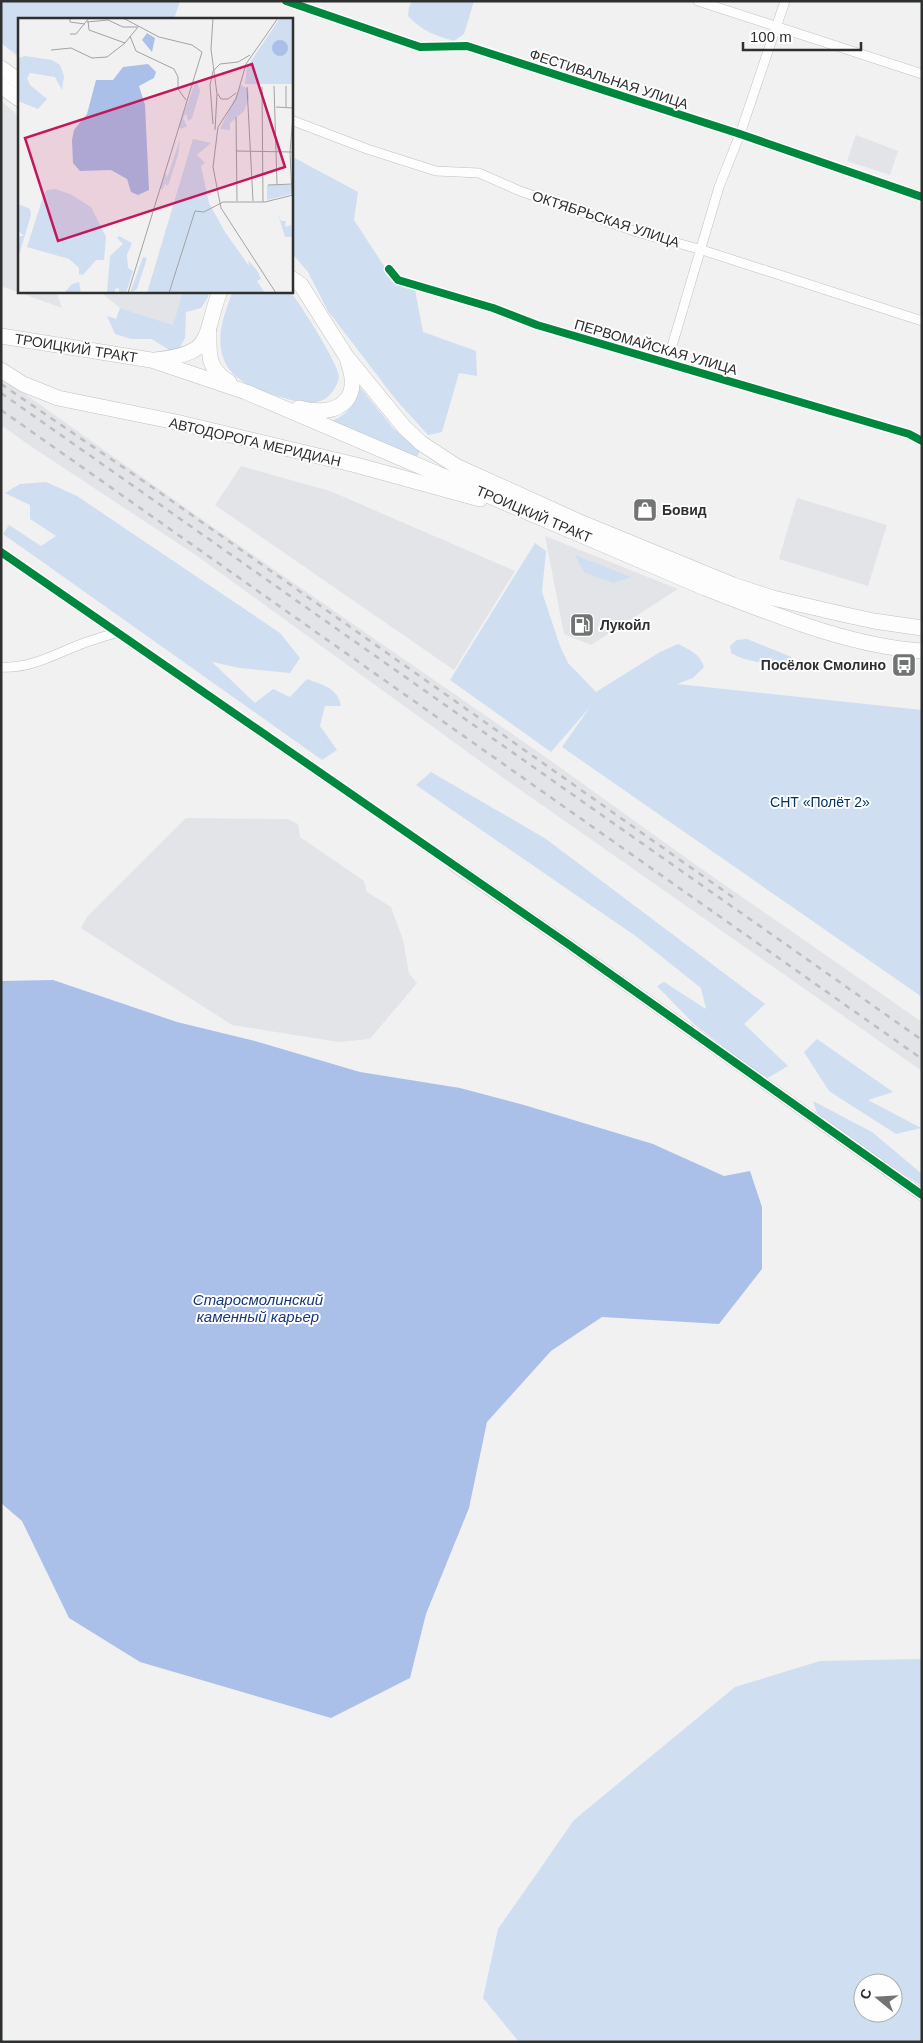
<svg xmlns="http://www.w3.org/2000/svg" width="923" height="2043" viewBox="0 0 923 2043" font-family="Arial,sans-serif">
	<rect width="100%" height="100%" fill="#f1f1f1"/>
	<g fill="#e2e4e8">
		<polygon points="1,101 19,116 19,291 56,291 62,308 1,286"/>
		<polygon points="856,135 898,151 890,175 847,161"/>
		<polygon points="104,291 183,291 173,325 120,308 103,294"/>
		<polygon points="1,377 207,523 547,758 696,865 922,1022 922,1071 509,782 197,556 29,445 1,425"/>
		<polygon points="241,466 330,491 515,571 454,670 215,505"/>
		<polygon points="797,498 887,525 868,586 779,559"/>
		<polygon points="545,536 678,589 591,645 564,634"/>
		<polygon points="186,818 288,819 298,824 300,837 364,881 367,892 391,907 403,940 409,974 417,983 370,1039 339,1042 232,1025 81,928 87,917"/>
	</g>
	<g fill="#cfdef1" fill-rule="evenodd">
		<polygon points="1,1 180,1 174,19 19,19 19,57 1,43"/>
		<path d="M 412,1 L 474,1 L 464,34 L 454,41 C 436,36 422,31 408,16 L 409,7 Z"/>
		<polygon points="291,156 358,192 354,220 395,283 415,290 423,332 476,351 477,376 459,373 442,432 428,435 397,401 328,311 308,272 291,252"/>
		<polygon points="183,291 209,291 208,297 201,308 186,312 185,338 179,349 169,350 152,339 131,339 115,334 107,316 116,319 120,308 173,325"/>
		<path d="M 233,291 L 290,291 C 300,304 339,364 339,377 C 338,385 331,395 325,399 C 313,406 296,402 284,398 C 241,386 211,370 223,320 C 226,310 229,300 233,291 Z"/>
		<path d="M 359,386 L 393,428 L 420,451 L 417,457 L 329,422 C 347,416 355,405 359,386 Z"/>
		<path d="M 46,482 L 77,496 L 280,633 L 300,658 L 290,673 L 240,668 L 212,662 L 255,703 L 273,689 L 290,697 L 307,679 C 323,685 338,688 341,706 L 325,706 L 320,726 L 337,750 L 322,760 L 3,534 L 9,525 L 41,546 L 56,536 L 30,519 L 30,505 L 5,493 L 20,484 Z"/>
		<path d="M 535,543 L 546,551 L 542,592 L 560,646 L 568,663 L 596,692 L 660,652 L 678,644 C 690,650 700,654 704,667 L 693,678 L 677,684 L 922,710 L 922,997 L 562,747 L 590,707 L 551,752 L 450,680 Z"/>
		<polygon points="575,555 631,577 613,583 584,572"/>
		<path d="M 747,639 L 789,656 L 805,667 C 781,664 752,665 731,653 L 730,646 L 737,640 Z"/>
		<polygon points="431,772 546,839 765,1004 744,1024 788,1066 766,1079 695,1025 657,986 664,982 706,1009 701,988 637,937 416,785"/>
		<polygon points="817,1039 893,1092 868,1100 921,1128 896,1134 829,1091 804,1052"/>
		<polygon points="813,1101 872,1132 922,1174 922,1186 819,1119"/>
		<path d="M 922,1659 L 922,2042 L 519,2042 L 483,1998 L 498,1929 L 574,1820 L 735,1687 L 820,1661 ZM 863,1983 L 893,1983 L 893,2013 L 863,2013 Z"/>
	</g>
	<polygon fill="#abc0e9" points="53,980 177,1022 255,1041 360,1072 460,1088 524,1105 653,1144 724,1176 750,1171 762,1207 762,1269 719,1324 602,1317 551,1351 487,1422 469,1508 426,1614 410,1678 331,1718 140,1662 69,1618 22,1521 1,1503 1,981"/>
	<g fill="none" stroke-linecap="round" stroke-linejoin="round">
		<defs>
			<g id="minor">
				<polyline points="286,1 420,47 467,46 740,134 922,197"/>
				<polyline points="698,1 922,74"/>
				<polyline points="291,120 367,149 436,171 479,173 520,191 640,233 699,249 922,321"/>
				<polyline points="389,269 398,280 493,308 537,325 909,434 922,441"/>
				<polyline points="667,363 719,187 740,134 785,1"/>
				<polyline points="1,552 453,865"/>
				<path d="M 1,667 C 31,669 57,653 84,643 C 95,639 106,636 118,632"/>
			</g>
			<polyline id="tertiary" points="453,865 568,944 922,1195"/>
			<g id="primary">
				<polyline points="1,68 19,81"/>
				<polyline points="1,86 19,99"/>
				<polyline points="291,278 301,285 346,356 404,427 421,443 456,466 582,523 733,585 773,598 846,615 874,621 922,628"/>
				<path d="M 209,332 C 209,354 207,369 229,382"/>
				<path d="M 1,336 L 151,360 L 246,392 L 705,588 C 773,614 848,646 922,651"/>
				<path d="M 155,360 C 216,353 202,338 220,291"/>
				<polyline points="1,370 23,384 58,398 176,422 356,465 480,499"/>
				<path d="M 299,408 C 335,417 363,403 348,362"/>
			</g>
		</defs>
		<use href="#minor" stroke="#c1c1c1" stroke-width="10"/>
		<use href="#tertiary" stroke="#c1c1c1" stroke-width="12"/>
		<use href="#primary" stroke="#c1c1c1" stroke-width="16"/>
		<use href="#minor" stroke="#fdfdfd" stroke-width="9"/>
		<use href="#tertiary" stroke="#fdfdfd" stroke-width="11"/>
		<use href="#primary" stroke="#fdfdfd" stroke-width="15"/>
		<g stroke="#bfbfbf" stroke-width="2.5" stroke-dasharray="6 6" stroke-linecap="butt">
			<polyline points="1,384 152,487 734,898"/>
			<polyline points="1,393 922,1040"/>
			<polyline points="1,410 922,1059"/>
		</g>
		<defs>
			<g id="cycleway">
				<polyline points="286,1 420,47 467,46 740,134 922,197"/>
				<polyline points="389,269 398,280 493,308 537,325 909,434 922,441"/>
				<polyline points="1,552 568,944 922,1195"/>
			</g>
		</defs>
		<use href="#cycleway" stroke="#fefeff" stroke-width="11"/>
		<use href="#cycleway" stroke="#00873e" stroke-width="8"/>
	</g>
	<defs>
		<symbol id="shop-square" viewBox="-11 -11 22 22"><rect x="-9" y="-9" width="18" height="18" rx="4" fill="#727373" stroke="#fefeff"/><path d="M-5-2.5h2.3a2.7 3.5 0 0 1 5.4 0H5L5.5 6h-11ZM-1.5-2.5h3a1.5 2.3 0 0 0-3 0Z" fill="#fff"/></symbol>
		<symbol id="fuel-square" viewBox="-11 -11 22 22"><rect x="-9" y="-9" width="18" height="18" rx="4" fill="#727373" stroke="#fefeff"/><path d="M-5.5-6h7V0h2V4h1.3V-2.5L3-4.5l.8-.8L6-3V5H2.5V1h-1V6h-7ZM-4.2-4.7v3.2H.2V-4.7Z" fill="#fff"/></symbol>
		<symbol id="bus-square" viewBox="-11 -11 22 22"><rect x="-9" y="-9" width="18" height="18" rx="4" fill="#727373" stroke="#fefeff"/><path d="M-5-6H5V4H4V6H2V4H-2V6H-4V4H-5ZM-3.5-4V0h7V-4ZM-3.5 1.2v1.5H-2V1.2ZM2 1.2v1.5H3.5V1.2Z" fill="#fff"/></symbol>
	</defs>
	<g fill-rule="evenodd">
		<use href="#shop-square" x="631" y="496" width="28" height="28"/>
		<use href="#fuel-square" x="568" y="611" width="28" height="28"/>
		<use href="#bus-square" x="890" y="651" width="28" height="28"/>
	</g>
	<g text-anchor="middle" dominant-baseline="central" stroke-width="4" stroke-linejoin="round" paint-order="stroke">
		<g font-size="14" fill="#2e2f2f" stroke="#fefeff">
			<text transform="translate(609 79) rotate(18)">ФЕСТИВАЛЬНАЯ УЛИЦА</text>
			<text transform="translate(606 219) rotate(18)">ОКТЯБРЬСКАЯ УЛИЦА</text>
			<text transform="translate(656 347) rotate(16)">ПЕРВОМАЙСКАЯ УЛИЦА</text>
			<text transform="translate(76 348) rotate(9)">ТРОИЦКИЙ ТРАКТ</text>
			<text transform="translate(255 442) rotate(13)">АВТОДОРОГА МЕРИДИАН</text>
			<text transform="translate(534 514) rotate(23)">ТРОИЦКИЙ ТРАКТ</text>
		</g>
		<g font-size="14" font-weight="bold" fill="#2e2f2f" stroke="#fefeff" text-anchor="start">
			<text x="662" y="510">Бовид</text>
			<text x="600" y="625">Лукойл</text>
			<text x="886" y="665" text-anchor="end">Посёлок Смолино</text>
		</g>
		<g font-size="14" fill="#063162" stroke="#fefeff">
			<text x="820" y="802">СНТ «Полёт 2»</text>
		</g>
		<g font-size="15" font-style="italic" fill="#18367b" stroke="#fefeff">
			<text x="258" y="1299">Старосмолинский<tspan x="258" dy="17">каменный карьер</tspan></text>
		</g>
	</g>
	<g transform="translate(18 18)">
		<rect width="275" height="275" fill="#f1f1f1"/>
		<path d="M 262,0 L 275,0 L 275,66 L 227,66 L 229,49 ZM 7,38 L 34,42 L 42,47 L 46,58 L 44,72 L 37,59 L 12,55 L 9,60 L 12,67 L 29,81 L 20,91 L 0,83 L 0,40 ZM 179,64 L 182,73 L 174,100 L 170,103 L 168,95 L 165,100 L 169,108 L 163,111 L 161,109 L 175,70 ZM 223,67 L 230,71 L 231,80 L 226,93 L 212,105 L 212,112 L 202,111 ZM 162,121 L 160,137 L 150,168 L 147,166 L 144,172 L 142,170 L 148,155 L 149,160 ZM 175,121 L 193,125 L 179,137 L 187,145 L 183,148 L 191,185 L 207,214 L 231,248 L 230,242 L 240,254 L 243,261 L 239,263 L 247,275 L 129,275 ZM 249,167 L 273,167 L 273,176 L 249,182 ZM 37,171 L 52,176 L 73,189 L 88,219 L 86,242 L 78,242 L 65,257 L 61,256 L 61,250 L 51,241 L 9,229 L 25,179 L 29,172 ZM 3,187 L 12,191 L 13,197 L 0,240 L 0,218 L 6,218 L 0,213 L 0,188 ZM 260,196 L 263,203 L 268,203 L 267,209 L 273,207 L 274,219 L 267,219 ZM 101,218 L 114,225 L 109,237 L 110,250 L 115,253 L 108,275 L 101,275 L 101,270 L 97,271 L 97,275 L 89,275 L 92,238 L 105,226 L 99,220 ZM 125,239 L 129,240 L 119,271 L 112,275 ZM 61,264 L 63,275 L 46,275 L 54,266 Z" fill="#cfdef1"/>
		<path d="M 129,15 L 137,20 L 134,34 L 124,22 ZM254 30a8 8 0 1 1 16 0a8 8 0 1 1-16 0ZM 130,46 L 138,54 L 136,60 L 121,68 L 127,87 L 131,172 L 120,177 L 113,174 L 109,161 L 93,152 L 62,153 L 55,145 L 54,122 L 56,112 L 69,96 L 78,62 L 95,62 L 105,49 Z" fill="#abc0e9"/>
		<path fill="none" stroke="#a3a3a3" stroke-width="1" d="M 52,0 L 52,4 L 67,6M 105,0 L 141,19 L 174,27 L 184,34 L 110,275M 195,0 L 193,31 L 199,76 L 197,112M 70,3 L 71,12 L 107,25M 69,4 L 90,2 L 105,9 L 120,9M 52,16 L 58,16 L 71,0M 112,18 L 118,33 L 156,51 L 160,59 L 160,71 L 168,82M 33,32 L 53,30 L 74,40 L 89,39 L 107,25 L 120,9M 256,68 L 259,166M 229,69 L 235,183M 244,69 L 245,184M 200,76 L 203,81 L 210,81 L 218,75M 258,89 L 275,90M 268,89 L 268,68M 218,99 L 219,183M 195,106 L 192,67 L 195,53 L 202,46 L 220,44 L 232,37M 218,133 L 275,134M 250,167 L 275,166M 274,177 L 272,134 L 275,98M 151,275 L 177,193 L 186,194 L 205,184 L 247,184 L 275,177M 258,275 L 203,190 L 195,149 L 200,109 L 218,81 L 228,46 L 260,0"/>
		<path fill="#c2185b" fill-opacity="0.15" stroke="#c2185b" stroke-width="2.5" d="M 234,46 L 267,149 L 40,223 L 7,120 Z"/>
		<rect width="275" height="275" fill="none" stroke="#2e2f2f" stroke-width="2.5"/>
	</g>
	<rect width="923" height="2043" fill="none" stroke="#2e2f2f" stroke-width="5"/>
	<g transform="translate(878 1998) rotate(288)"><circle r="24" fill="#fefeff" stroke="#ababac"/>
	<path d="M0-4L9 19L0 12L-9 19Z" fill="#727373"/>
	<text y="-8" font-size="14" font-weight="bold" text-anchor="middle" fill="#2e2f2f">С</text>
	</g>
	<path d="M743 42v8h118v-8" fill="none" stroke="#2e2f2f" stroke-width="2.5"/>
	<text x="750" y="42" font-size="15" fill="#2e2f2f" stroke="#fefeff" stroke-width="4" paint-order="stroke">100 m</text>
</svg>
